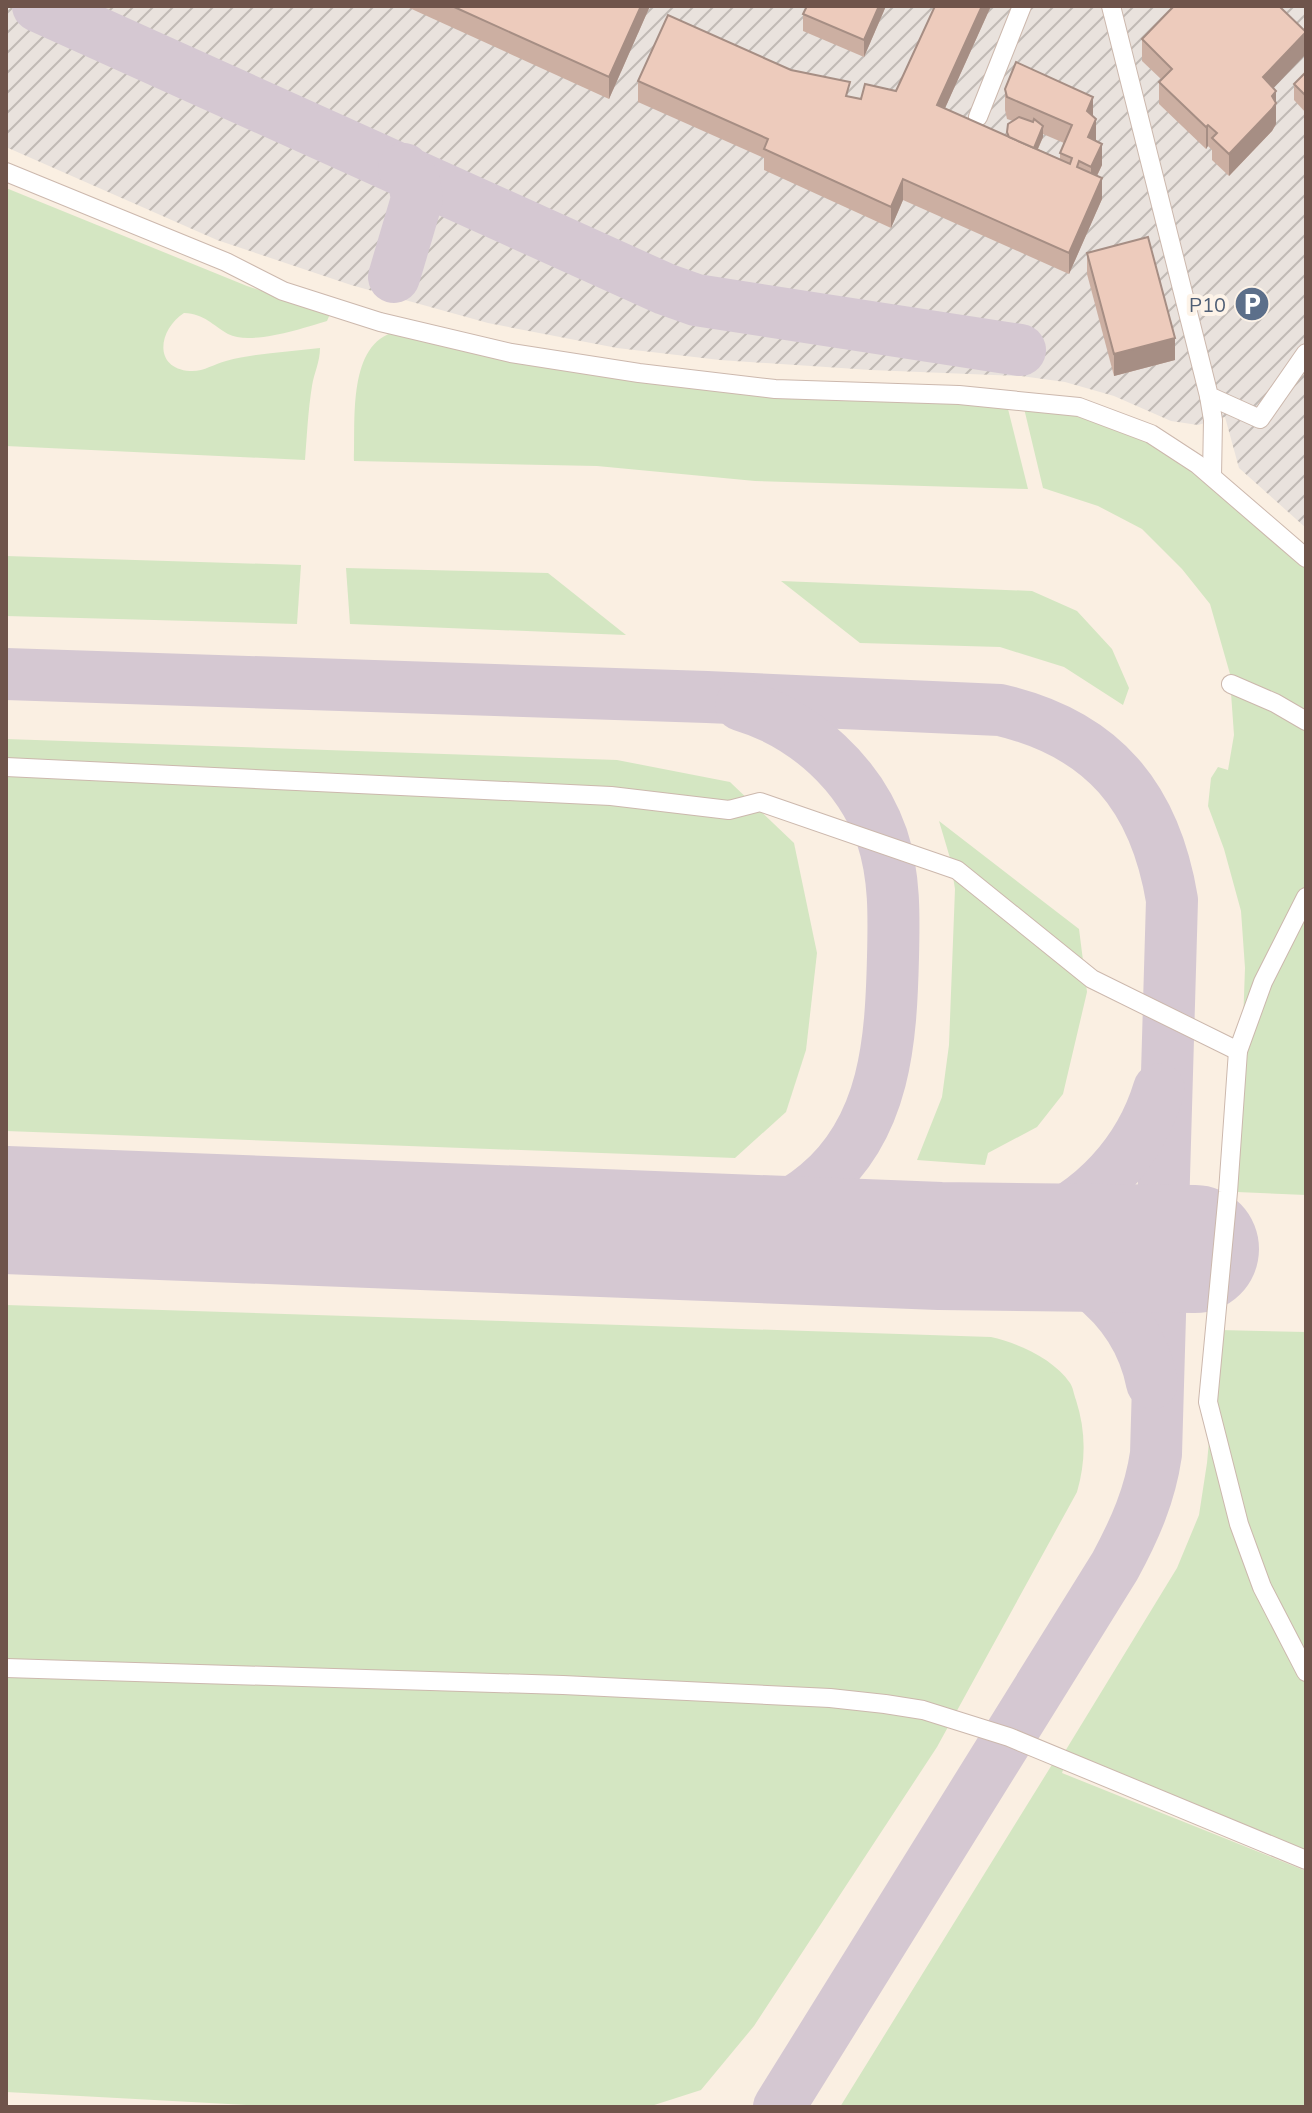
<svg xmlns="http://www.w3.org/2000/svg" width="1312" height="2113" viewBox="0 0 1312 2113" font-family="Mulish,sans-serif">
	<defs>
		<pattern id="industrial-furrows" width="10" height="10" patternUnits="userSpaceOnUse" patternTransform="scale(2)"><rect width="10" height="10" fill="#e9e2dd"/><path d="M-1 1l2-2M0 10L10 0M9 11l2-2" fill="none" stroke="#c1bab5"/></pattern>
	</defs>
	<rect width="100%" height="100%" fill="#faefe2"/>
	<polygon fill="url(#industrial-furrows)" points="6,6 1306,6 1306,528 1239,468 1225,417 1198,425 1171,421 1114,396 1065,382 1021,376 871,370 720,360 617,348 488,323 351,285 217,240 6,147"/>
	<g fill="#d4e6c2">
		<path d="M 6,188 L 247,286 L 330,314 L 327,321 C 304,328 250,346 228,334 C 212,325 205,314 184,313 C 159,329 152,368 190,371 C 203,372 214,364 226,361 C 256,353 289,352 320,348 C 320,362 314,373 312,386 C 308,411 307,435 305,460 L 6,446 Z"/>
		<path d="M 391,333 L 610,376 L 1007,405 L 1028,489 L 755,481 L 597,466 L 354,461 C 356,424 347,349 391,333 Z"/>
		<polygon points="1023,404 1076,413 1149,441 1205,472 1306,561 1306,710 1230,674 1210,604 1182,569 1142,529 1098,506 1043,488"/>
		<polygon points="6,556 301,565 297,624 6,616"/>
		<polygon points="346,568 548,573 626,635 350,624"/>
		<polygon points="781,581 1032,591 1077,611 1112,649 1129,688 1123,705 1064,667 1000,647 860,643"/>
		<polygon points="1231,693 1295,720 1306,729 1306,1195 1237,1192 1245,968 1241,911 1224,849 1208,806 1211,778 1218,767 1228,770 1234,735"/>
		<polygon points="6,739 617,760 730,782 794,843 817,953 806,1050 786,1112 735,1158 6,1131"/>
		<polygon points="939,821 1079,929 1087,992 1063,1094 1037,1127 988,1153 985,1165 917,1160 942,1097 949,1045 955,889 950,858"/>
		<path d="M 6,1305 L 991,1337 C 1018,1343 1054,1359 1070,1383 C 1073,1387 1074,1395 1076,1400 C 1086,1431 1086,1461 1077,1492 L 937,1747 L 754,2026 L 701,2090 L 648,2107 L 283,2107 L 6,2092 Z"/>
		<polygon points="1219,1330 1306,1332 1306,1852 1064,1753 1177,1568 1199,1515 1207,1463"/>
		<polygon points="1053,1763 1064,1767 1062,1773 1306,1871 1306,2107 840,2107"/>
	</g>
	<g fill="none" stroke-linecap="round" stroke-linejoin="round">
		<g stroke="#d5c8d2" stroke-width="52">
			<polyline points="38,6 665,289 696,300 1020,350"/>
			<polyline points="394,277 417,199 414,182 404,169"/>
			<path d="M 6,674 L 707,697 L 1000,710 C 1103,734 1155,797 1172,900 L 1156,1454 C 1150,1495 1135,1529 1115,1566 L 779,2107"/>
			<path d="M 653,1235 C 716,1230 767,1227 817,1185 C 886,1127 891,1040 893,957 C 894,917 895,876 882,837 C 860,774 805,724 741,705"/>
			<path d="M 940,1246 C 970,1242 1002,1240 1030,1228 C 1093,1204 1140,1152 1159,1089"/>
			<path d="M 980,1246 C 1060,1247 1136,1302 1152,1383"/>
		</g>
		<polyline stroke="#d5c8d2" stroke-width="128" points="6,1210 940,1246 1195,1249"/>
		<defs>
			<g id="minor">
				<polyline points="1111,6 1209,396 1260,419 1306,353"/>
				<polyline points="978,117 1022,6"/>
				<polyline points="6,172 226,262 283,291 380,322 511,353 639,373 775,389 959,395 1079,407 1151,434 1197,464 1306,558"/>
				<polyline points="1209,396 1213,420 1212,476"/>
				<polyline points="1231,684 1275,703 1306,721"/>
				<polyline points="6,767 611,796 729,810 760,802 957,870 1092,979 1238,1051"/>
				<polyline points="1306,897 1263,982 1238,1051 1228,1192 1208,1402 1239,1524 1262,1587 1306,1672"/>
				<polyline points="6,1668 563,1685 830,1698 885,1704 923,1710 1009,1737 1306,1860"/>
			</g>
		</defs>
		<use href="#minor" stroke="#ccb8ad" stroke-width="20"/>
		<use href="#minor" stroke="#fff" stroke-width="18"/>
	</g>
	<g fill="#ccafa2" fill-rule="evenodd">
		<polygon points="405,6 650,6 609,99"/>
		<polygon points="807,6 886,6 864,57 803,31 803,14"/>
		<path d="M 935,6 L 991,6 L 945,108 L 1007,136 L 1008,124 L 1013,121 L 1007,119 L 1005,110 L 1005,89 L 1093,116 L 1096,141 L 1102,165 L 1097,176 L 1102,199 L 1069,274 L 903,200 L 891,228 L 764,170 L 764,158 L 638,102 L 638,81 L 850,97 L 861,99 L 896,91 ZM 1043,134 L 1064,143 L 1060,153 L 1060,159 L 1038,149 L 1043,137 Z"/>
		<polygon points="1142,39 1273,88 1276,113 1276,124 1272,131 1229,176 1212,160 1212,150 1208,146 1206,149 1159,104 1159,82 1162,80 1142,61"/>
		<polygon points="1306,72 1306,113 1294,100 1294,84"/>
		<polygon points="1087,253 1175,360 1114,376 1087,274"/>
	</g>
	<g fill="#a68e84">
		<polygon points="641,6 650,6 609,99 609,77"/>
		<polygon points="879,6 886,6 864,57 864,40"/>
		<polygon points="982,6 991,6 937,126 937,105"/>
		<polygon points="1306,32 1306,54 1263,99 1263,77"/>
		<polygon points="1276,91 1276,124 1272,131 1229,176 1229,154"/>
		<polygon points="1093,97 1093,118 1087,111"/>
		<polygon points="1096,119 1096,140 1088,159 1088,137"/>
		<polygon points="1208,125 1208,146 1206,149 1206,127"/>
		<polygon points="1043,126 1043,137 1033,160 1033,149"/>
		<polygon points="1102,144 1102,165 1091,188 1091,167"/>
		<polygon points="1102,178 1102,199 1069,274 1069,253"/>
		<polygon points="903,179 903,200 891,228 891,207"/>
		<polygon points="1175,338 1175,360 1114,376 1114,354"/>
	</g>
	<g fill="#edcbbc" stroke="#a68e84" stroke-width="2">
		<polygon points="452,6 641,6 609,77"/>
		<polygon points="807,6 879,6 864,40 803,14"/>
		<polygon points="935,6 982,6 937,105 1070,164 1072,158 1060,153 1072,125 1007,97 1005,89 1016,62 1093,97 1087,111 1096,119 1088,137 1102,144 1091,167 1079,161 1077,167 1102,178 1069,253 903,179 891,207 764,149 768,139 638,81 668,15 791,70 850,82 846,96 861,99 865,84 896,91"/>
		<polygon points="1174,6 1279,6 1306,32 1263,77 1276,91 1272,96 1276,103 1272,109 1229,154 1212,138 1217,133 1208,125 1206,127 1159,82 1172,69 1142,39"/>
		<polygon points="1306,72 1306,96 1294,84"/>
		<polygon points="1019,117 1033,122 1034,119 1043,126 1034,148 1009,137 1007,132 1008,124"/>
		<polygon points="1148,237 1175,338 1114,354 1087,253"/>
	</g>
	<defs>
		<symbol id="parking-disc" viewBox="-11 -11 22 22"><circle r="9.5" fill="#5c6f8a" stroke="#fdf3e8"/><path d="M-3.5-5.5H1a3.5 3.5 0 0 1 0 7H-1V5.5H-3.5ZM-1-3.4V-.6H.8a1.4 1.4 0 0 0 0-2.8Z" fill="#fff"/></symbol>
	</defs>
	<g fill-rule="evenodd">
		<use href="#parking-disc" x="1232" y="284" width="40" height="40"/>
	</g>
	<g text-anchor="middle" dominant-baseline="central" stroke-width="8" stroke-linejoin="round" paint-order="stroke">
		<g font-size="20" fill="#4e5e75" stroke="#fdf3e8" text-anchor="end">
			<text x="1226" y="304">P10</text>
		</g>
	</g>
	<rect width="1312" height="2113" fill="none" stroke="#6f544b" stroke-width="16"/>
</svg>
